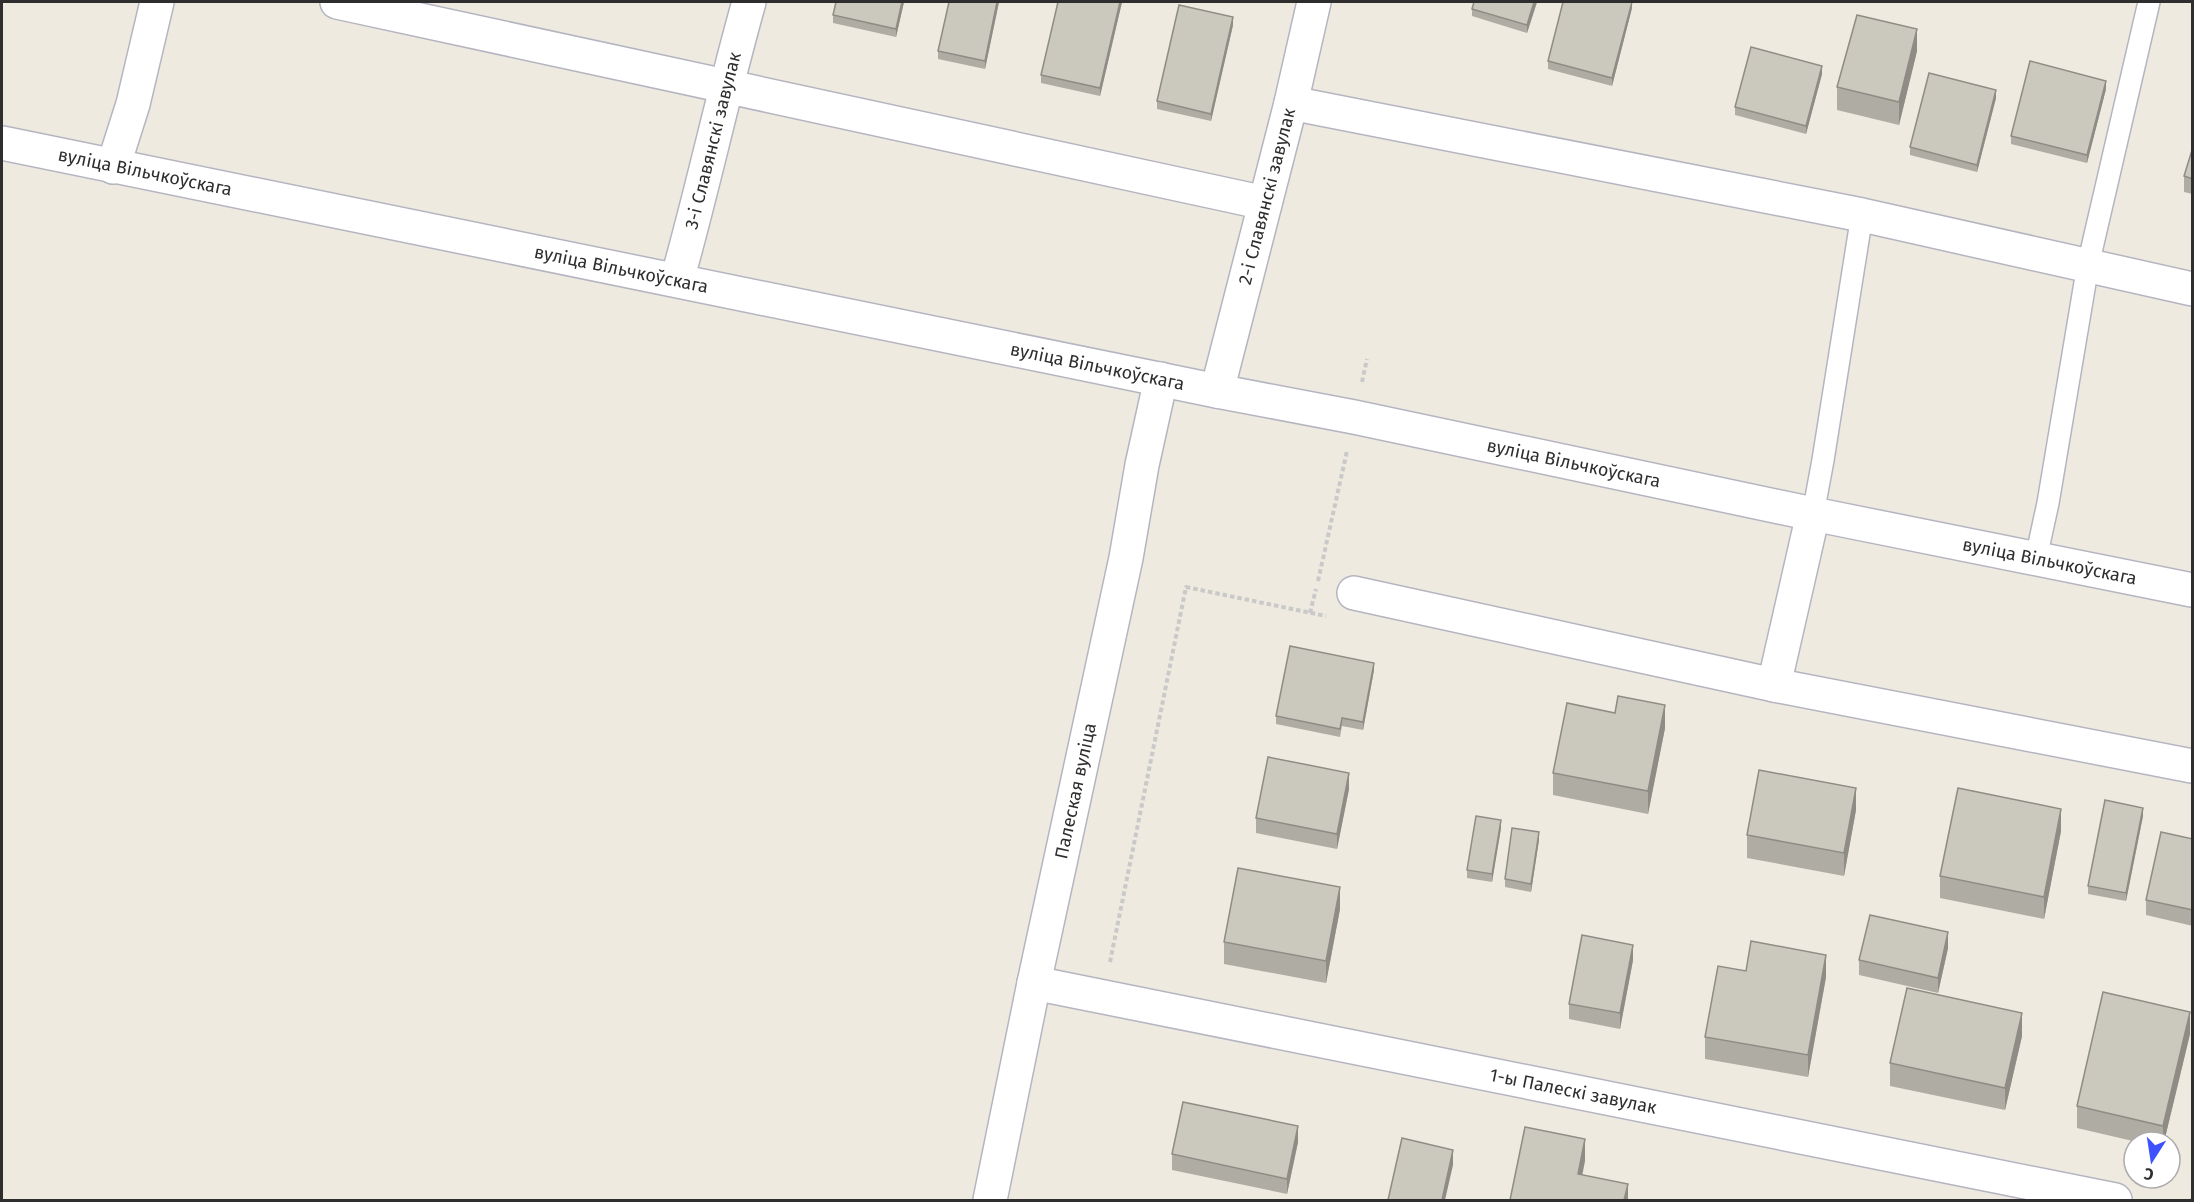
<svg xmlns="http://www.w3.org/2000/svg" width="2194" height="1202" viewBox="0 0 2194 1202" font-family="'Fira Sans',sans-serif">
	<rect width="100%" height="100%" fill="#efeae0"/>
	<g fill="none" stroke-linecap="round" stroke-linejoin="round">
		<defs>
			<g id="lane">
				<polyline points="1813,514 1823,460 1862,215"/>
				<polyline points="2036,558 2048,503 2088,265 2149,2"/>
			</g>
			<g id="street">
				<polyline points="337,2 1265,203"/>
				<polyline points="1291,103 1862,215 2192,289"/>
				<polyline points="113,167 133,104 157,2"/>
				<path id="s1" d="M 677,280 C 703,188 723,94 749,2"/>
				<path id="s2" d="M 1217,391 L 1291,103 L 1314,2"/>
				<polyline points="1354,593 1774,685 2192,766"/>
				<polyline points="1774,685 1813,514"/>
				<path id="s3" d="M 1034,983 L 2115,1200"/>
				<path id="s4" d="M 990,1200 L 1034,983 L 1126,558 L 1142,465 L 1161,379"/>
			</g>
			<g id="secondary">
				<path id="s5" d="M 2,143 L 1217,391 L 1354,417 L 1813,514 L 2192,590"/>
			</g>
		</defs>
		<use href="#lane" stroke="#b4b5c1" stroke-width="24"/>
		<use href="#street" stroke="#b4b5c1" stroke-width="36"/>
		<use href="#secondary" stroke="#b4b5c1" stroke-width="36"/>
		<g stroke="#c9c9c9" stroke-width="4" stroke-dasharray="4.5 3" stroke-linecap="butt">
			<polyline points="1362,382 1367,359"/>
			<polyline points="1318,581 1347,451"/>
			<polyline points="1310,613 1316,589"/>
			<polyline points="1110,962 1186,587 1326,616"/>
			<polyline points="2192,1200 2192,1198"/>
		</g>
		<use href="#lane" stroke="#fff" stroke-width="21"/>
		<use href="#street" stroke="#fff" stroke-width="33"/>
		<use href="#secondary" stroke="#fff" stroke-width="33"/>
	</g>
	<g fill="#afaca3">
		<polygon points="836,2 904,2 896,37 833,23 833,15"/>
		<polygon points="999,2 985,69 938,59 938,51"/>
		<polygon points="1058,2 1122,2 1100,96 1041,83 1041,75"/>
		<polygon points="1474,2 1537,2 1527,33 1472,16 1472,9"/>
		<polygon points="1632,2 1632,8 1612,86 1548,69 1548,61"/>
		<polygon points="1233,25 1211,121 1157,109 1157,101"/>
		<polygon points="1917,51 1899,125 1837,110 1837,87"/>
		<polygon points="1822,74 1806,134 1735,115 1735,107"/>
		<polygon points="2106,89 2087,163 2011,144 2011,136"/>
		<polygon points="1996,98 1977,172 1910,155 1910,147"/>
		<polygon points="2193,147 2193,194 2184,192 2184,176"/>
		<polygon points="1374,670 1363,730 1342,726 1340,737 1276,724 1276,716"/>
		<polygon points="1665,728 1648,814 1553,795 1553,773"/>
		<polygon points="1349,789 1337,849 1256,833 1256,818"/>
		<polygon points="1856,810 1844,876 1747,858 1747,835"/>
		<polygon points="2143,816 2126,901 2088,894 2088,886"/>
		<polygon points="1501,828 1492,882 1467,878 1467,870"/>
		<polygon points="2061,831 2044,919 1940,898 1940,876"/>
		<polygon points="2193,839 2193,926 2146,915 2146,900"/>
		<polygon points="1539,840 1531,892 1505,887 1505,879"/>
		<polygon points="1340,909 1326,983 1224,964 1224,942"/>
		<polygon points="1948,948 1938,993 1859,975 1859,960"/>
		<polygon points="1633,960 1620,1029 1569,1019 1569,1004"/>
		<polygon points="1746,971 1826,977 1808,1077 1705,1059 1705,1037"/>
		<polygon points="2190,1034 2164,1142 2137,1142 2077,1128 2077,1106"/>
		<polygon points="2022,1036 2005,1110 1890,1086 1890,1063"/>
		<polygon points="1298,1142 1287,1194 1172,1170 1172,1154"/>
	</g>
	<g fill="#8e8c85">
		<polygon points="902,2 904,2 896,37 896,29"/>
		<polygon points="997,2 999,2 985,69 985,61"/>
		<polygon points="1120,2 1122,2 1100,96 1100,88"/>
		<polygon points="1534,2 1537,2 1527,33 1527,25"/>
		<polygon points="1632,2 1632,8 1612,86 1612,78"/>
		<polygon points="1233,17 1233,25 1211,121 1211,114"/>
		<polygon points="1917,29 1917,51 1899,125 1899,102"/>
		<polygon points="1822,66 1822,74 1806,134 1806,126"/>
		<polygon points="2106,81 2106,89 2087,163 2087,155"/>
		<polygon points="1996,90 1996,98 1977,172 1977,165"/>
		<polygon points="1374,663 1374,670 1363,730 1363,722"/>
		<polygon points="1665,705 1665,728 1648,814 1648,791"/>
		<polygon points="1349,773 1349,789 1337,849 1337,834"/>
		<polygon points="1856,788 1856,810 1844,876 1844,853"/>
		<polygon points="2143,808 2143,816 2126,901 2126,893"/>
		<polygon points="2061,809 2061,831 2044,919 2044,897"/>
		<polygon points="1501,820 1501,828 1492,882 1492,874"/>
		<polygon points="1539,832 1539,840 1531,892 1531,884"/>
		<polygon points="1340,887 1340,909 1326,983 1326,961"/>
		<polygon points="1948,932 1948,948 1938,993 1938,978"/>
		<polygon points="1633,945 1633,960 1620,1029 1620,1013"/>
		<polygon points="1826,955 1826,977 1808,1077 1808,1055"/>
		<polygon points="2190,1012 2190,1034 2164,1142 2163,1142 2163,1126"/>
		<polygon points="2022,1013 2022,1036 2005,1110 2005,1088"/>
		<polygon points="1298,1126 1298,1142 1287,1194 1287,1179"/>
		<polygon points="1585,1139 1585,1161 1578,1197 1578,1174"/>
		<polygon points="1453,1150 1453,1165 1445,1200 1442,1200"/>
		<polygon points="1628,1184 1628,1200 1624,1200"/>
	</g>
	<g fill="#cbc8be" stroke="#8e8c85" stroke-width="1.5">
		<polygon points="836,2 902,2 896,29 833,15"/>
		<polygon points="949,2 997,2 985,61 938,51"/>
		<polygon points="1058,2 1120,2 1100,88 1041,75"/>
		<polygon points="1474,2 1534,2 1527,25 1472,9"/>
		<polygon points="1563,2 1632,2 1612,78 1548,61"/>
		<polygon points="1179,5 1233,17 1211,114 1157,101"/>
		<polygon points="1857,15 1917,29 1899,102 1837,87"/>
		<polygon points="1751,47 1822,66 1806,126 1735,107"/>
		<polygon points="2030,61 2106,81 2087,155 2011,136"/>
		<polygon points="1929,73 1996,90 1977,165 1910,147"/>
		<polygon points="2193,147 2193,179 2184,176"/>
		<polygon points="1290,646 1374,663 1363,722 1342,718 1340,729 1276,716"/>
		<polygon points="1618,696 1665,705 1648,791 1553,773 1567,703 1615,713"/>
		<polygon points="1268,757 1349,773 1337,834 1256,818"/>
		<polygon points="1759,770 1856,788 1844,853 1747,835"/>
		<polygon points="1958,788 2061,809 2044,897 1940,876"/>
		<polygon points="2105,800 2143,808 2126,893 2088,886"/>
		<polygon points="1476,816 1501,820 1492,874 1467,870"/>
		<polygon points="1512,828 1539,832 1531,884 1505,879"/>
		<polygon points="2161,832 2193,839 2193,910 2146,900"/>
		<polygon points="1238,868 1340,887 1326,961 1224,942"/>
		<polygon points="1870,915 1948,932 1938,978 1859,960"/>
		<polygon points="1582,935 1633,945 1620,1013 1569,1004"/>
		<polygon points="1751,941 1826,955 1808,1055 1705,1037 1718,966 1746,971"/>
		<polygon points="1907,988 2022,1013 2005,1088 1890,1063"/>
		<polygon points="2103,992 2190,1012 2163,1126 2077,1106"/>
		<polygon points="1183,1102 1298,1126 1287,1179 1172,1154"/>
		<polygon points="1525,1127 1585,1139 1578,1174 1628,1184 1624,1200 1510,1200"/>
		<polygon points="1402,1138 1453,1150 1442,1200 1388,1200"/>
	</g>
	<g text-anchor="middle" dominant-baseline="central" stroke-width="4.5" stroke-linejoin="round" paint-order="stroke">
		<g font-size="18" fill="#2e2e2e" stroke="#fff">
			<text stroke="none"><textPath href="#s1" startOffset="144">3-і Славянскі завулак</textPath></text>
			<text stroke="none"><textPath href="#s5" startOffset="146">вуліца Вільчкоўскага</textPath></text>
			<text stroke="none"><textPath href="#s2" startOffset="201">2-і Славянскі завулак</textPath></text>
			<text stroke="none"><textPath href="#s5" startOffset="632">вуліца Вільчкоўскага</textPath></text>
			<text stroke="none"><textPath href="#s5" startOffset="1118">вуліца Вільчкоўскага</textPath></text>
			<text stroke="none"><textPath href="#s5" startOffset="1604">вуліца Вільчкоўскага</textPath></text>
			<text stroke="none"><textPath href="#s5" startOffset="2090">вуліца Вільчкоўскага</textPath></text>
			<text stroke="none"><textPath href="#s4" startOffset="418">Палеская вуліца</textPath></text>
			<text stroke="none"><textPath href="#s3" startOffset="550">1-ы Палескі завулак</textPath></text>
		</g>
	</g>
	<rect width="2194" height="1202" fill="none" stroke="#2e2e2e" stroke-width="6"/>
	<g transform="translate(2152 1160) rotate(192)"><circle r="28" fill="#ffffff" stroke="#ababab" stroke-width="1.5"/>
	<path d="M0-4.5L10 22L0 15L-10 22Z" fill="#3d51ff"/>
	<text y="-9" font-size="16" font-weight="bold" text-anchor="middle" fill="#2e2e2e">С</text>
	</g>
</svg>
